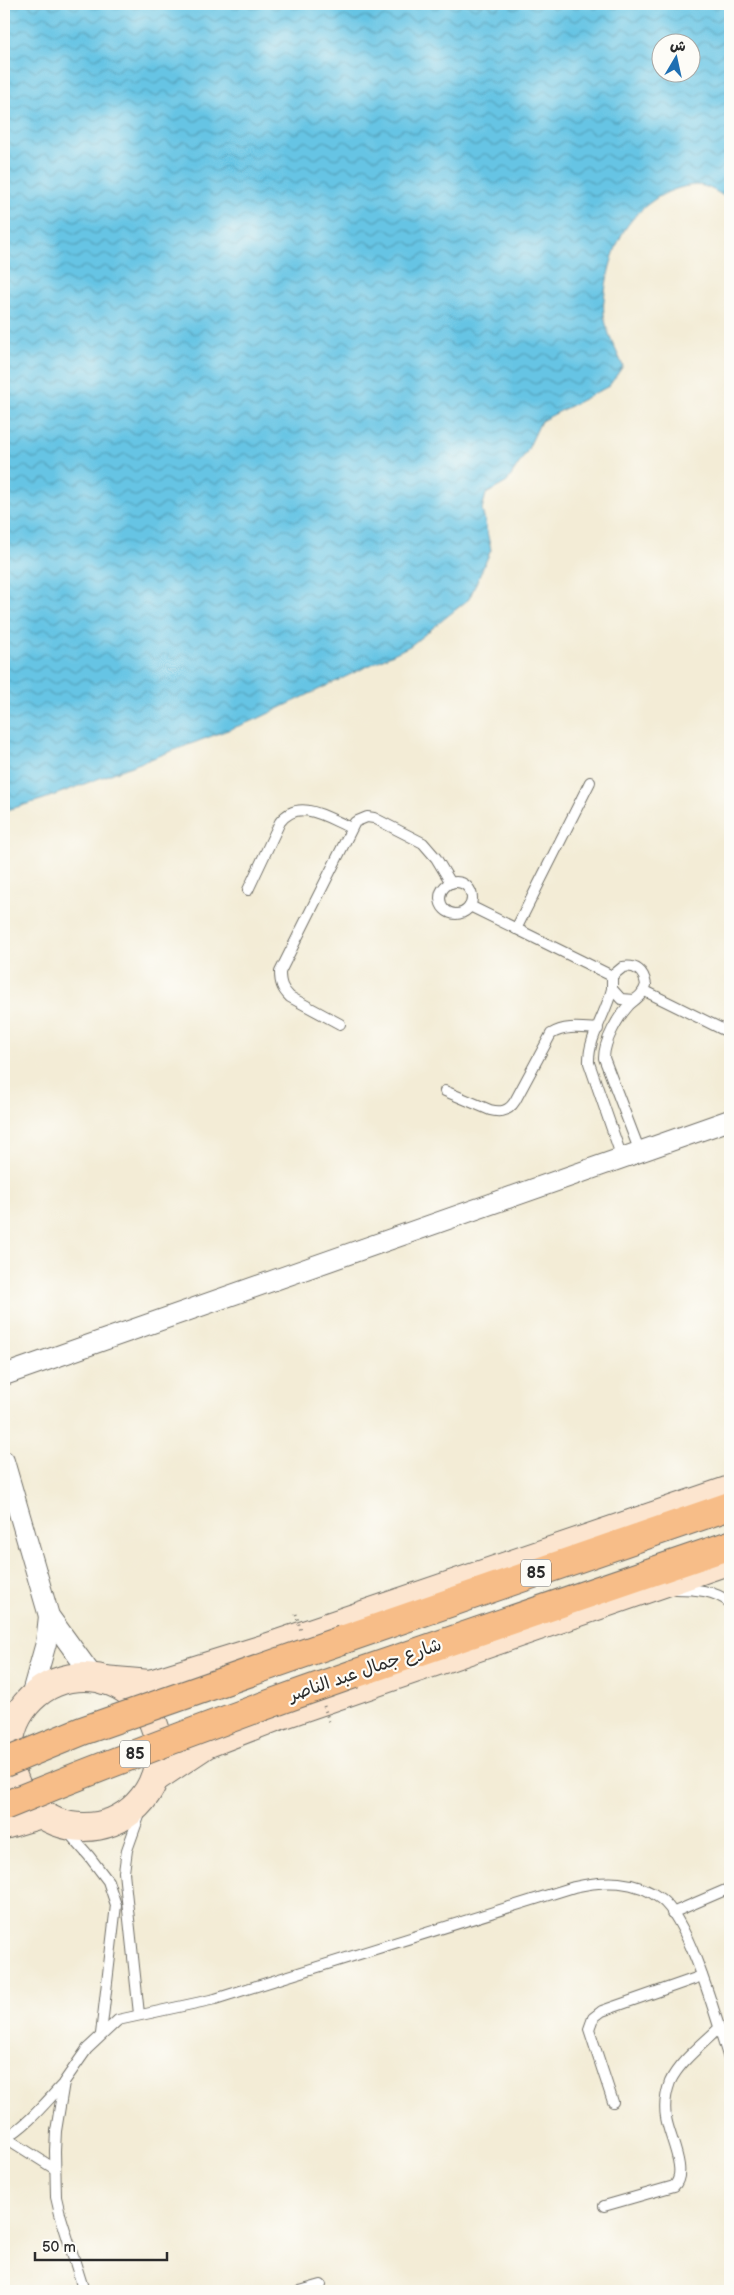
<svg xmlns="http://www.w3.org/2000/svg" width="734" height="2295" viewBox="0 0 734 2295" font-family="'Balsamiq Sans','Playpen Sans Arabic',sans-serif">
	<defs>
		<pattern id="water-waves" width="16" height="10" patternUnits="userSpaceOnUse" patternTransform="scale(1.25)"><rect width="16" height="10" fill="#66c4e4"/><path d="M0 5q4-4 8 0t8 0" fill="none" stroke="#549fb9"/></pattern>
	</defs>
	<rect width="100%" height="100%" fill="#fdfcf7"/>
	<filter id="ink" filterUnits="userSpaceOnUse"><feTurbulence type="fractalNoise" baseFrequency=".02" numOctaves="2"/><feDisplacementMap in="SourceGraphic" scale="10" xChannelSelector="R" yChannelSelector="G"/><feConvolveMatrix kernelMatrix="1 2 1 2 8 2 1 2 1" color-interpolation-filters="sRGB"/></filter>
	<filter id="wash" filterUnits="userSpaceOnUse"><feTurbulence type="fractalNoise" baseFrequency=".0096" numOctaves="4" result="noise"/><feDisplacementMap in="SourceGraphic" scale="20" xChannelSelector="R" yChannelSelector="G"/><feGaussianBlur stdDeviation="1.12" result="paint"/><feColorMatrix in="noise" values="0 0 0 0 0 0 0 0 0 0 0 0 0 0 0 0 0 1.4 0 .05"/><feComposite in="paint" operator="in"/></filter>
	<g filter="url(#wash)">
		<rect width="100%" height="100%" fill="#f3ecd6"/>
		<path fill="url(#water-waves)" stroke="#487888" fill-rule="evenodd" d="M 4,4 L 730,4 L 730,201 C 721,194 708,185 696,185 C 665,187 637,208 622,234 C 612,253 606,279 604,300 C 601,323 614,345 623,366 L 609,386 L 541,421 L 526,453 L 507,482 L 486,494 L 482,509 L 491,550 L 469,599 L 410,646 L 257,719 L 44,799 L 4,811 ZM 662,42 L 692,42 L 692,72 L 662,72 Z"/>
	</g>
	<g filter="url(#ink)">
		<g fill="none" stroke-linecap="round" stroke-linejoin="round">
			<defs>
				<g id="service">
					<circle cx="456" cy="898" r="16"/>
					<path d="M 248,890 L 280,822 C 299,797 328,818 351,828"/>
					<polyline points="470,906 612,976"/>
					<polyline points="516,929 590,782"/>
					<path d="M 612,989 C 606,1014 588,1038 589,1063 L 622,1158"/>
					<polyline points="645,991 730,1033"/>
					<path d="M 635,1000 L 621,999 L 612,989 L 612,976 L 623,967 C 636,965 644,971 646,985 C 643,995 637,998 629,1005 C 618,1017 604,1041 604,1058 L 640,1152"/>
					<path d="M 340,1024 L 290,997 C 282,989 280,983 280,972 L 355,822 L 367,817 L 374,818 L 423,843 L 436,858 L 451,883"/>
					<path d="M 445,1091 L 490,1110 C 501,1113 509,1111 515,1101 L 551,1034 C 565,1025 582,1028 598,1029"/>
					<path d="M 675,1589 C 695,1589 715,1590 730,1603"/>
					<polyline points="60,1823 89,1856 108,1881 116,1905 101,2034"/>
					<polyline points="672,1913 730,1888"/>
					<polyline points="139,2014 124,1872 127,1850 147,1794"/>
					<polyline points="613,2102 589,2029 593,2018 602,2011 702,1976"/>
					<polyline points="6,2138 55,2169"/>
					<path d="M 4,2139 C 28,2125 45,2103 64,2083"/>
					<path d="M 604,2206 L 674,2186 C 689,2172 668,2135 666,2117 C 664,2105 666,2093 670,2082 C 679,2062 703,2044 719,2028"/>
					<path d="M 84,2291 L 60,2214 L 56,2197 L 55,2151 L 56,2131 L 64,2082 L 87,2049 L 118,2020 L 215,1999 L 574,1887 C 604,1880 635,1879 661,1899 C 690,1921 718,2025 730,2062"/>
					<polyline points="300,2291 321,2285"/>
				</g>
				<g id="minor">
					<polyline points="4,1375 730,1120"/>
					<polyline points="4,1461 49,1616 94,1678"/>
					<polyline points="30,1700 46,1643 49,1616"/>
				</g>
				<g id="secondary">
					<circle cx="84" cy="1752" r="75"/>
					<polyline points="104,1680 150,1684 266,1648 730,1490"/>
					<polyline points="155,1778 206,1744 281,1715 730,1560"/>
					<polyline points="4,1825 41,1814"/>
				</g>
				<g id="trunk">
					<polyline points="342,1640 730,1506"/>
					<polyline points="354,1674 730,1545"/>
				</g>
			</defs>
			<use href="#service" stroke="#716f67" stroke-width="12"/>
			<use href="#minor" stroke="#716f67" stroke-width="22"/>
			<use href="#secondary" stroke="#716f67" stroke-width="30"/>
			<use href="#trunk" stroke="#716f67" stroke-width="30"/>
			<use href="#service" stroke="#fff" stroke-width="10"/>
			<use href="#minor" stroke="#fff" stroke-width="20"/>
			<use href="#secondary" stroke="#fce5cf" stroke-width="28"/>
			<use href="#trunk" stroke="#f7bd88" stroke-width="28"/>
			<defs>
				<g id="trunk-bridge">
					<polyline points="4,1763 82,1731 342,1640"/>
					<path d="M 4,1806 C 119,1759 236,1715 354,1674"/>
				</g>
			</defs>
			<use href="#trunk-bridge" stroke="#716f67" stroke-width="30" stroke-linecap="butt"/>
			<g stroke="#716f67" stroke-width="3" stroke-dasharray="1 4" stroke-linecap="butt">
				<polyline points="296,1614 301,1631"/>
				<polyline points="324,1706 329,1722"/>
			</g>
			<use href="#trunk-bridge" stroke="#f7bd88" stroke-width="28"/>
		</g>
	</g>
	<g text-anchor="middle" dominant-baseline="central" stroke-width="4.5" stroke-linejoin="round" paint-order="stroke">
		<g fill="#fdfcf7" stroke="#6a6a68" stroke-width="1">
			<rect x="521" y="1559.5" width="30" height="27" rx="4"/>
			<rect x="120" y="1740.5" width="30" height="27" rx="4"/>
		</g>
		<g font-size="16" font-weight="bold" fill="#2b2b2b">
			<text x="536" y="1573">85</text>
			<text x="135" y="1754">85</text>
		</g>
		<g font-size="18" fill="#2b2b2b" stroke="#fdfcf7">
			<text transform="translate(365 1670) rotate(-19)">شارع جمال عبد الناصر</text>
		</g>
	</g>
	<rect width="734" height="2295" fill="none" stroke="#fdfcf7" stroke-width="20"/>
	<g transform="translate(676 58) rotate(9)"><circle r="24" fill="#fdfcf7" stroke="#a9a8a5"/>
	<path d="M0-4L9 19L0 12L-9 19Z" fill="#1f6fb2"/>
	<text y="-8" font-size="14" font-weight="bold" text-anchor="middle" fill="#2b2b2b">ش</text>
	</g>
	<path d="M35 2252v8h132v-8" fill="none" stroke="#2b2b2b" stroke-width="2.5"/>
	<text x="42" y="2252" font-size="15" fill="#2b2b2b" stroke="#fdfcf7" stroke-width="4" paint-order="stroke">50 m</text>
</svg>
